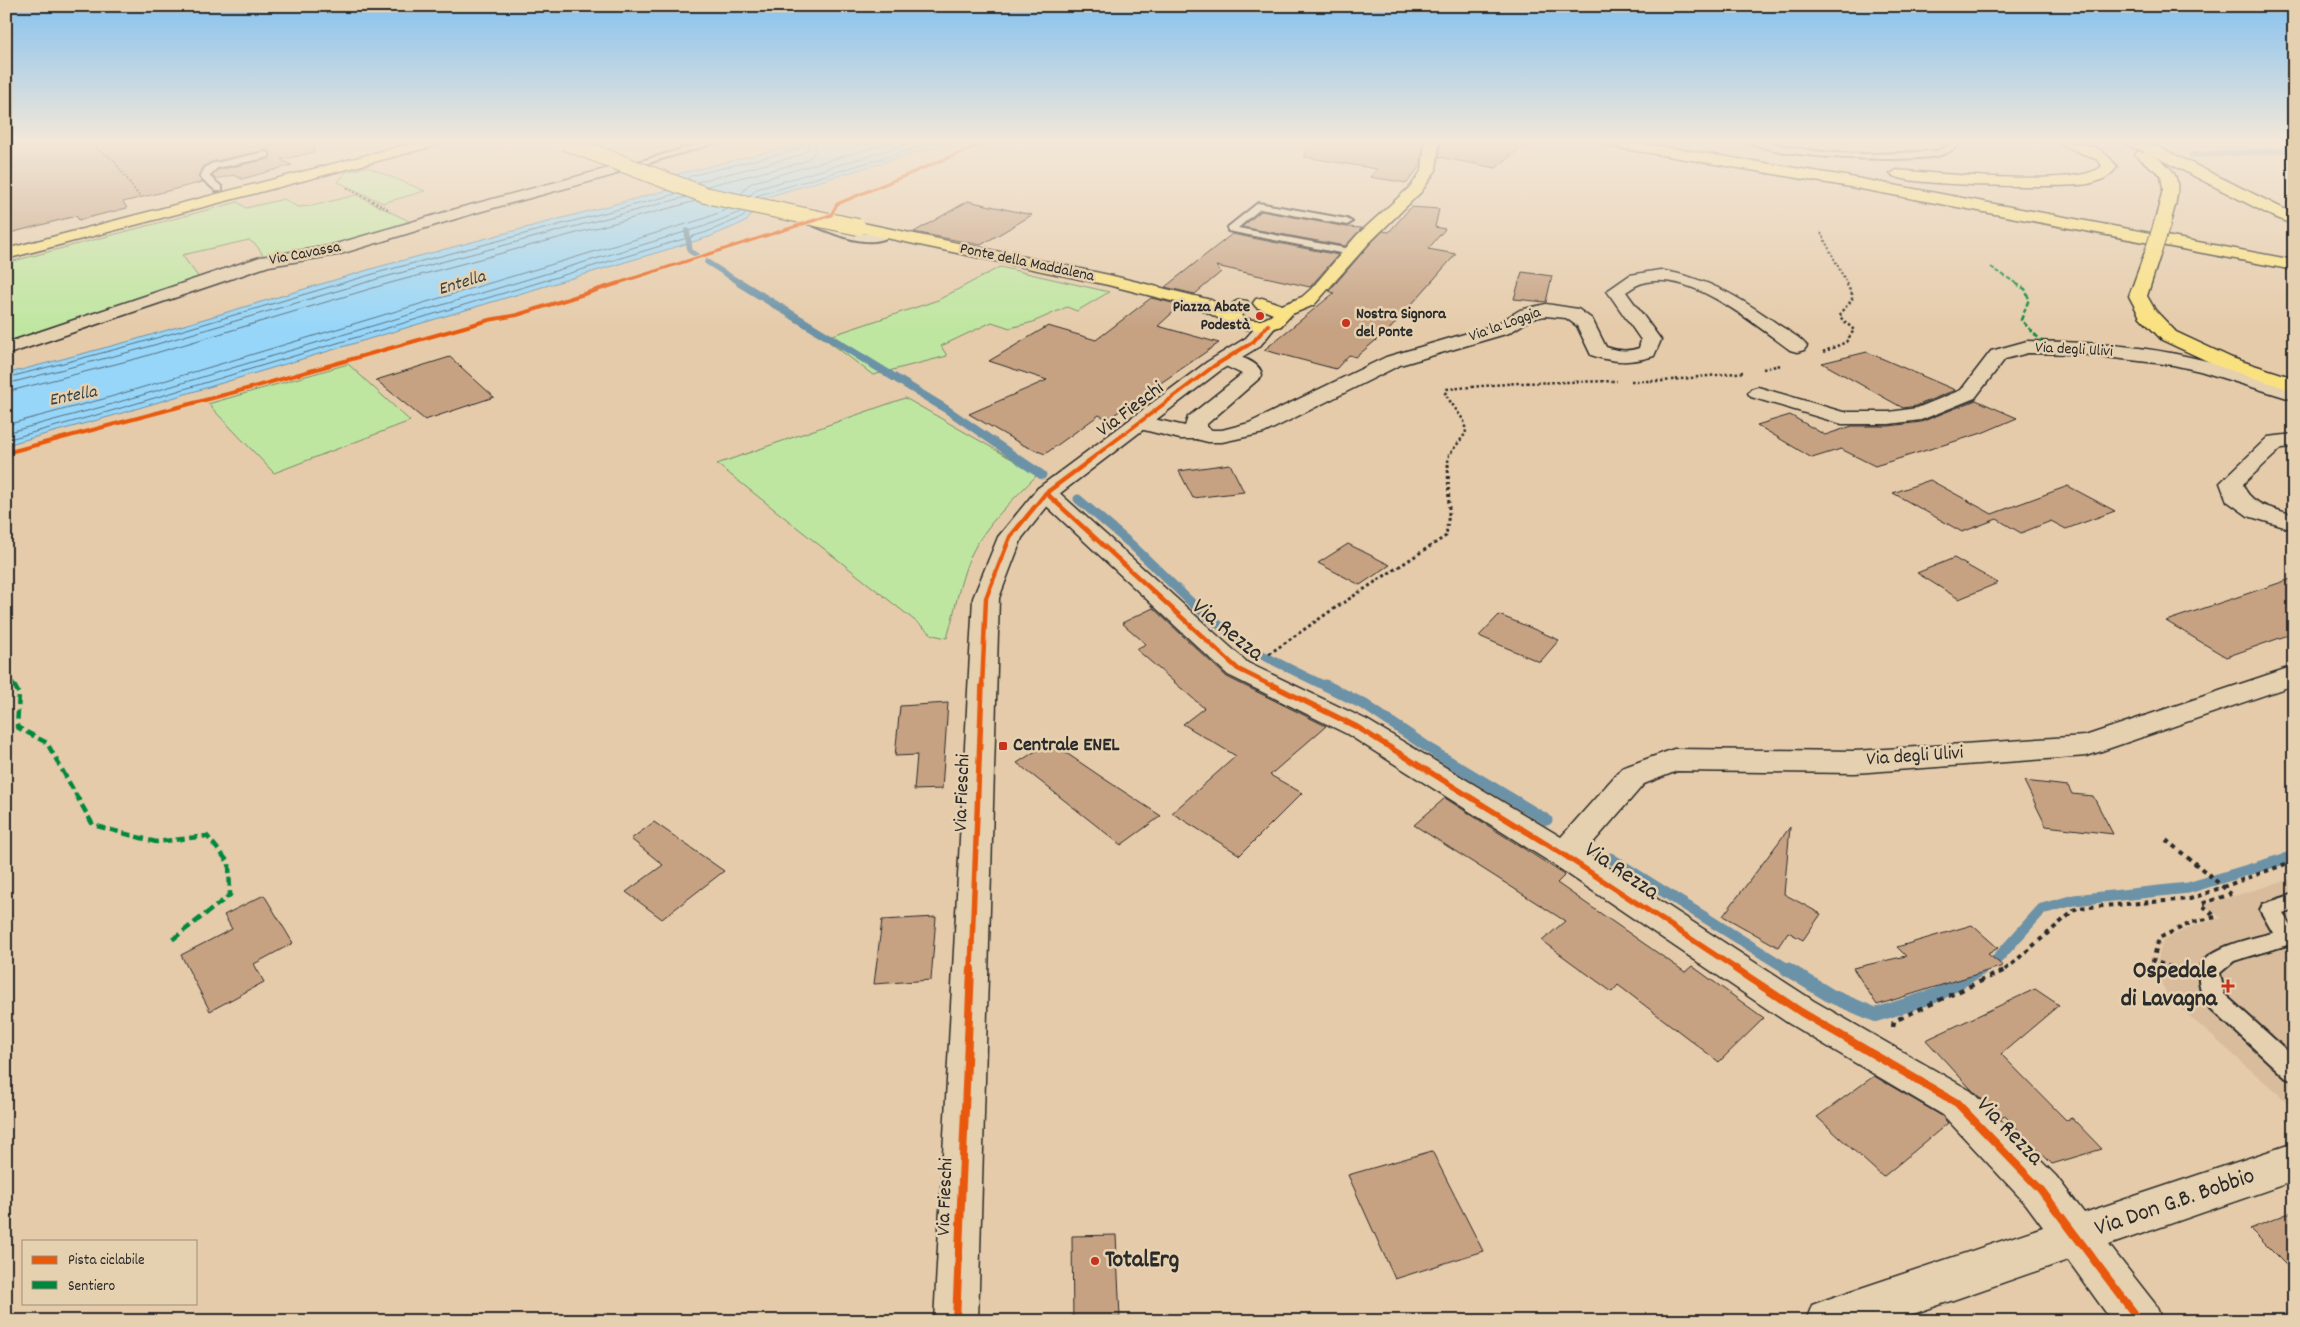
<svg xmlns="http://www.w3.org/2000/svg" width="2300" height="1327" viewBox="0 0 2300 1327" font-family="Dekko,sans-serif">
	<rect width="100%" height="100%" fill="#e5cbaa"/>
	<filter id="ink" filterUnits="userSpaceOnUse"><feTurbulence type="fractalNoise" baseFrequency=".02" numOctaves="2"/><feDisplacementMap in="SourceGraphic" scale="10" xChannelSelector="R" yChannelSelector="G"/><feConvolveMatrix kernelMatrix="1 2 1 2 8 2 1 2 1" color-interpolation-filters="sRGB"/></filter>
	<g filter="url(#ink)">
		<polygon fill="#d8bc9c" points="2294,878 2294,1108 2170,999 2155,972 2163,940 2196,925 2221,918 2205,905"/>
		<g fill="#bfe6a1" stroke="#758866">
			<polygon points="367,167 425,191 383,203 338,182 346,172"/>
			<polygon points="356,195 415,224 320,251 265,258 257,246 249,240 182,255 202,282 6,345 6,263 238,202 246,208 284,199 297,207 312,206"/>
			<polygon points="1000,267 1109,292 1077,311 1067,307 1033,322 1010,328 992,322 941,346 947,356 873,375 824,338 938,300"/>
			<polygon points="348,364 410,421 274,473 208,404"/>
			<path d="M 905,398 L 1038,474 C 1013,500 985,524 970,557 C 959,582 955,612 947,638 L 933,635 L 717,464 Z"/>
		</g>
		<polygon fill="#97d6f9" stroke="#6c92a7" points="807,142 952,142 760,199 747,221 709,237 112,416 6,445 6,374 134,340 378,267 687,185 670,176"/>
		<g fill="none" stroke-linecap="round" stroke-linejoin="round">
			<g stroke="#566f7d" stroke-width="1">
				<polyline points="688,179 690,176 799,149 803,142"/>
				<polyline points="697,182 801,155 808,149 809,142"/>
				<polyline points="707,186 804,162 813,155 817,142"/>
				<polyline points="742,193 748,185 754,182 892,142"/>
				<polyline points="750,195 757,189 916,142"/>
				<polyline points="756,196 936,142"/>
				<polyline points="6,378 136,344 380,272 676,194"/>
				<polyline points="6,384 137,350 381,278 686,197"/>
				<polyline points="6,392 139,358 383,285 696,201"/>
				<polyline points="6,425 107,398 703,219 728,209"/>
				<polyline points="6,433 109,405 705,226 740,212"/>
				<polyline points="6,440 111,411 707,232 743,217 746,213"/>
			</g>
			<g stroke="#6c92a7" stroke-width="5.5">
				<polyline points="2192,155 2294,150"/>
				<polyline points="687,231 690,251 698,256"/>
				<polyline points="707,262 742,284"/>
			</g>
			<polyline stroke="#6c92a7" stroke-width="8" points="740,283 946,409 1023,462"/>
			<g stroke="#6c92a7" stroke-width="9">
				<polyline points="1021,461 1042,475"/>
				<polyline points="1078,499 1133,546 1197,608 1252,650 1327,687"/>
			</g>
			<g stroke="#6c92a7" stroke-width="11">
				<polyline points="1325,685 1365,705 1442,757 1547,820"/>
				<polyline points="1610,858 1789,970"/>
				<polyline points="1978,970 1998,958 2042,909 2074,900 2188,888 2294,856"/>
			</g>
			<polyline stroke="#6c92a7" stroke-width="14" points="1787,969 1831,996 1876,1015 1937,995 1980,969"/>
		</g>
		<g fill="#c6a283" stroke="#2b2b2b">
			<polygon points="6,142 313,142 314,152 281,160 292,165 242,179 234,175 216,179 212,176 218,170 269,159 271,152 266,150 211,162 203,167 198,176 203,182 123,202 127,208 79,220 76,216 6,234"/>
			<polygon points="1306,142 1423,142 1421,165 1407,183 1370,177 1377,169 1305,157"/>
			<polygon points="1441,142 1528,142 1496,168 1439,157"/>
			<polygon points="968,201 1032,215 981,245 914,232"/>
			<polygon points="1411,207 1439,209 1435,227 1445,229 1428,249 1456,254 1382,338 1381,336 1356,357 1349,355 1336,369 1264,350 1334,293 1329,291 1370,244 1383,231 1389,232"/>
			<polygon points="1261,211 1347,227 1362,228 1345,246 1242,227"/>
			<polygon points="1232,234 1338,255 1310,287 1216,266 1221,272 1195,294 1165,287"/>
			<polygon points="1522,272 1552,276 1546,302 1514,299"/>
			<polygon points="1151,298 1181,305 1158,326 1219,343 1108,419 1099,415 1045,454 1023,445 969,414 1047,380 989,361 1048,326 1096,340"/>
			<polygon points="1867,352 1955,390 1916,406 1903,408 1822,363"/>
			<polygon points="450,357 494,397 425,420 376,380"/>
			<polygon points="1976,400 2017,418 1982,433 1875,466 1841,449 1812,458 1757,425 1790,415 1825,435 1852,426 1889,426 1921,422"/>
			<polygon points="1230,464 1244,492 1193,498 1179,471"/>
			<polygon points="1930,480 1992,514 2068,486 2115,511 2066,529 2051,521 2021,533 1997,519 1962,532 1893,493"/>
			<polygon points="1348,544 1390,565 1360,585 1318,563"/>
			<polygon points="1954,558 1998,583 1959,599 1917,573"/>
			<polygon points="2294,578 2294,633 2226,657 2166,621"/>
			<polygon points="1153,608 1227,677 1326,726 1270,775 1302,793 1240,855 1172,813 1236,756 1183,724 1204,708 1136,649 1146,644 1122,623"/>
			<polygon points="1499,615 1524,625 1559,640 1540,662 1479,636"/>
			<polygon points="948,703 942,789 914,790 917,755 895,756 900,706"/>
			<polygon points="1050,742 1103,778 1161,816 1121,845 1017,763"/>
			<polygon points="2024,781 2068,786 2072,794 2093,796 2113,834 2046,826"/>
			<polygon points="1445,798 1565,875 1557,883 1685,972 1692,966 1764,1018 1719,1062 1618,985 1612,992 1542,941 1565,921 1414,825"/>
			<polygon points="654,822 724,871 662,919 626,892 663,865 631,839"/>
			<polygon points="1790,827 1784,894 1821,914 1803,940 1788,932 1778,947 1723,916"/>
			<polygon points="264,895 293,943 254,964 264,982 210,1011 181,955 232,929 224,915"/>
			<polygon points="936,917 931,980 874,984 882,920"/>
			<polygon points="1972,925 1998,948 1988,954 2003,966 1877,1005 1853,968 1906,956 1897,947"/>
			<polygon points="2035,989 2059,1005 2001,1054 2066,1120 2072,1118 2102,1149 2052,1164 2005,1116 2001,1118 1970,1088 1926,1040"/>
			<polygon points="1874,1076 1942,1116 1948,1123 1883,1177 1817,1117"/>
			<polygon points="1432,1151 1483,1251 1395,1279 1348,1175"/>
			<polygon points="2294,1211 2294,1273 2250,1229"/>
			<polygon points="1116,1235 1120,1317 1073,1321 1072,1236"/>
		</g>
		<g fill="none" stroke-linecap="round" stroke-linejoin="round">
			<defs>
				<g id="service">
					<polygon points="705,142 718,142 612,174 605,172"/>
					<path d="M 1751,142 C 1775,142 1799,150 1824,152 C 1861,156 1899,153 1937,151 L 1946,147 L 1951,142 L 1960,142 C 1955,149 1950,152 1941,155 C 1913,163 1774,159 1751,142 Z"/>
					<polygon points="266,152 269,153 269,157 217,168 209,176 222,187 222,191 216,191 200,177 205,168 211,164"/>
					<polygon points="1258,203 1347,219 1352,222 1347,225 1260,209 1238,228 1350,249 1355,252 1350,255 1228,231 1228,227"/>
					<path d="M 811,218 C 841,226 855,239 888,231 L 893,234 C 872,252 829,232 808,223 L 806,221 Z"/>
					<path d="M 2294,894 L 2294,910 L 2283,914 L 2294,930 L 2294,943 L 2234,961 L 2220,973 L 2224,994 L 2294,1057 L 2294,1081 L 2286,1078 L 2206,1004 C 2202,996 2197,979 2199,970 C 2202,948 2256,937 2273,933 L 2260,910 L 2263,904 Z"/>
				</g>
				<g id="minor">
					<polygon points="609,168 616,172 614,175 475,213 337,255 269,266 6,355 6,343 260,257 329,246 463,207"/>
					<path d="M 1660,270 C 1707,278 1740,297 1779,325 C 1788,331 1800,337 1807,346 L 1804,350 L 1797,352 L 1790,350 C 1754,324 1690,269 1643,283 C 1637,284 1631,289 1626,292 L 1661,340 L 1654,356 C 1631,363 1614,363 1591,355 L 1577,326 L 1566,318 L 1546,316 L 1533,318 L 1509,333 L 1400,365 L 1264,433 L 1222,442 L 1208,442 L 1196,439 L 1180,439 L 1132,427 L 1129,422 L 1132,417 L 1140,416 L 1185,426 L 1188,417 L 1242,374 L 1219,363 L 1216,359 L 1219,355 C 1232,352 1262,361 1262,376 L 1207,424 L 1207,427 L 1212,430 L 1222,430 L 1249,423 L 1386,357 L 1495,325 L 1520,310 L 1546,304 L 1578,309 L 1592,319 L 1606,347 C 1617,351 1627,352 1639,348 L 1641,340 L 1607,291 L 1630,275 Z"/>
					<path d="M 2027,341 C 2076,342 2127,344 2176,354 C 2216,362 2255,375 2294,387 L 2294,400 L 2200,371 L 2173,365 L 2080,354 L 2028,353 L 2005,359 L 1975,398 L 1921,420 L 1889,424 L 1842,424 L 1751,397 L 1748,393 L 1751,389 L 1758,387 L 1843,412 L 1889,412 L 1917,408 L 1961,390 L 1991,351 Z"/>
					<path d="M 2294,434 L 2294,447 L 2282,448 L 2243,484 C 2249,505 2275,509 2294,515 L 2294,530 L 2248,516 L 2227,501 L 2220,483 L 2268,437 Z"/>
					<polygon points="1046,486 1054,488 1248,663 1367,720 1561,837 1622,768 1674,749 1855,751 2085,736 2294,666 2294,685 2087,756 1855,773 1677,771 1644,784 1585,852 1814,1001 1971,1091 2056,1176 2084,1213 2294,1143 2294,1181 2109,1245 2156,1305 2162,1321 2112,1321 2068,1260 1893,1321 1806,1321 1812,1305 1828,1299 2043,1227 2026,1204 1943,1115 1788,1023 1553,864 1347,734 1228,675 1038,498 1034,493 1038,488"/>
				</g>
				<polygon id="tertiary" points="1268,319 1275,321 1277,325 1260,346 1221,370 1054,498 1022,538 999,598 978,1321 934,1321 973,598 998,537 1038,488 1207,362 1246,338 1261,321"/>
				<g id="primary">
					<polygon points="417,142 440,142 438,145 6,259 6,249"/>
					<path d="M 1425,142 L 1439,142 L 1436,170 L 1421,192 L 1369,243 L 1314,305 L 1292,314 L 1281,326 L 1266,331 L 1237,328 L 1199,308 L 1108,285 L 858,232 L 852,230 L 850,227 L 852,224 L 858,222 L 1109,275 L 1211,300 L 1228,309 C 1234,301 1238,299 1247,301 L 1250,305 L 1241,316 C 1252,322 1263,322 1273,314 L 1256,307 L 1253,303 L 1256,299 L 1262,298 L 1282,305 L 1302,297 L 1311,289 L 1357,235 L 1411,186 L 1422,170 Z"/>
				</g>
				<g id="motorway">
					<polygon points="1601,142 1634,142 1845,176 2294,260 2294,270 1845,186 1608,146"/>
					<path d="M 2060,142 C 2085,142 2103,146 2117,167 C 2110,177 2101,181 2088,184 C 2065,188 1899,187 1890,174 L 1897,170 C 1930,173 2083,188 2102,166 L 2098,160 L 2062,145 Z"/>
					<path d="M 2126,142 L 2146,142 L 2159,147 L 2294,214 L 2294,225 L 2268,214 L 2149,153 C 2174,167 2182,176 2175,206 C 2173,212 2172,219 2169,224 L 2157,224 L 2155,221 L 2163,189 L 2161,175 L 2135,155 L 2137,152 L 2145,152 L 2128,145 Z"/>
					<polygon points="2153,247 2159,248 2161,252 2147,296 2155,310 2176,332 2232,358 2294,378 2294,391 2218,366 2162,340 2140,317 2129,296 2145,252 2147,248"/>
				</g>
			</defs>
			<use href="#service" stroke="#2b2b2b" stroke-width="4"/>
			<use href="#minor" stroke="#2b2b2b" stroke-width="3"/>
			<use href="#tertiary" stroke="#2b2b2b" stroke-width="3"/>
			<use href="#primary" stroke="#2b2b2b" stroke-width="3"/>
			<use href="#motorway" stroke="#2b2b2b" stroke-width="3"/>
			<g stroke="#2b2b2b" stroke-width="2" stroke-dasharray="2 2" stroke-linecap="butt">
				<polyline points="91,142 95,148 113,159 139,196"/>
				<polyline points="347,188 390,210"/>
				<polyline points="1821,233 1847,284"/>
			</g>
			<g stroke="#2b2b2b" stroke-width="2.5" stroke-dasharray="2.5 2.5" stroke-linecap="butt">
				<polyline points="1823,352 1846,342 1854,330 1840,317 1841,312 1852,300 1852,294 1846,283"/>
				<polyline points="1763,369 1781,365"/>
				<polyline points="1631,381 1663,381 1744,372"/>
				<polyline points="1448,462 1449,455 1466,433 1464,421 1445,394 1447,389 1518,383 1617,381"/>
			</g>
			<polyline stroke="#2b2b2b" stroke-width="3" stroke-dasharray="3 3" stroke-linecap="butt" points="1269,654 1332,610 1446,536 1449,512 1448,461"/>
			<g stroke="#2b2b2b" stroke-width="4" stroke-dasharray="4.5 4.5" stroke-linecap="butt">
				<polyline points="2166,840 2208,874"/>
				<polyline points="2005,970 2077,908 2190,899 2294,861"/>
				<polyline points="2180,970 2153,961 2159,938 2193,922 2216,917 2201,904 2231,894"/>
			</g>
			<g stroke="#2b2b2b" stroke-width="4.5" stroke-dasharray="5.5 5.5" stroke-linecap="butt">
				<polyline points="2176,969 2183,971"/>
				<polyline points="1893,1027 1894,1021 2007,969"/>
			</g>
			<use href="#service" fill="#e5d0af" fill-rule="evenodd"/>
			<use href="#minor" fill="#e5d0af" fill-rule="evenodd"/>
			<use href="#tertiary" fill="#e5d0af" fill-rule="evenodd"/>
			<use href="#primary" fill="#fae180" fill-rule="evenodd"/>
			<use href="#motorway" fill="#fae180" fill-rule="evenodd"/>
			<defs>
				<polyline id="primary-bridge" points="565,142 705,195 858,227"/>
				<polyline id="motorway-bridge" points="2153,252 2163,221"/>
			</defs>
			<use href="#primary-bridge" stroke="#2b2b2b" stroke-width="18" stroke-linecap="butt"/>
			<use href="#motorway-bridge" stroke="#2b2b2b" stroke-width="18" stroke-linecap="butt"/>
			<polyline stroke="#2b2b2b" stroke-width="4" stroke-dasharray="4.5 4.5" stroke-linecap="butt" points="2208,874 2231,894"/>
			<use href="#primary-bridge" stroke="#fae180" stroke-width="16"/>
			<use href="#motorway-bridge" stroke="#fae180" stroke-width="16"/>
			<polyline stroke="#00873e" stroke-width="2" stroke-dasharray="4.5 2" stroke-linecap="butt" points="1991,267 2017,284"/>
			<polyline stroke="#00873e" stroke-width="2.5" stroke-dasharray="5.5 2.5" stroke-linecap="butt" points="2015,283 2025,289 2029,299 2021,320 2047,347"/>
			<polyline stroke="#00873e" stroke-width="3" stroke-dasharray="7 3" stroke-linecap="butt" points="6,672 15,687"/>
			<polyline stroke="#00873e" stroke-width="4.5" stroke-dasharray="9 4.5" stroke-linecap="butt" points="14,685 19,694 17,727 47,743 93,825 156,842 207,836 229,863 230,895 172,940"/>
			<defs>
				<polyline id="cycleway-far4" points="615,284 831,215 837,204 986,142"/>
				<g id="cycleway-far3">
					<polyline points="6,453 250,388 489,320 517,315 619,283"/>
					<polyline points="1087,462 1214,366 1253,342 1268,325"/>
				</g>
				<g id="cycleway-far2">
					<polyline points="1046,493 1238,669 1274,687"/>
					<polyline points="982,687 986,598 1010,537 1046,493 1089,461"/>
				</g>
				<g id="cycleway-far1">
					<polyline points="1272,685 1357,727 1564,855 1738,970"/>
					<polyline points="971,970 982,685"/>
				</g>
				<g id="cycleway">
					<polyline points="1736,969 1801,1012 1957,1103 2041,1190 2140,1321"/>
					<polyline points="956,1321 971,969"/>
				</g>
			</defs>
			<use href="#cycleway-far4" stroke="#e5d0af" stroke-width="5"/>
			<use href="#cycleway-far3" stroke="#e5d0af" stroke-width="6"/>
			<use href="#cycleway-far2" stroke="#e5d0af" stroke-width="8"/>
			<use href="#cycleway-far1" stroke="#e5d0af" stroke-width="9"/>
			<use href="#cycleway" stroke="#e5d0af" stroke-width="11"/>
			<use href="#cycleway-far4" stroke="#e8590c" stroke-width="3"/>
			<use href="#cycleway-far3" stroke="#e8590c" stroke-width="4"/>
			<use href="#cycleway-far2" stroke="#e8590c" stroke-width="4.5"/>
			<use href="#cycleway-far1" stroke="#e8590c" stroke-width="5.5"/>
			<use href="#cycleway" stroke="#e8590c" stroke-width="8"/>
		</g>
	</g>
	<linearGradient id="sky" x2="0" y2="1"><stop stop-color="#87c2ef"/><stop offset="0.43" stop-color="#f3e8d9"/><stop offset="1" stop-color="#f3e8d9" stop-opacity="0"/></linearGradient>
	<rect width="2300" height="328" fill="url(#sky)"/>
	<g fill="#c8321e" stroke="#e5d0af" stroke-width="2">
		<circle cx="1260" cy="316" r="5"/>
		<circle cx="1346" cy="323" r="5"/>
		<rect x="998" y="741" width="10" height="10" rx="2.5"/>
		<path d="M2225.5 978.5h5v5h5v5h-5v5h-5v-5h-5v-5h5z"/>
		<circle cx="1095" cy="1261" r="5"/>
	</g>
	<g text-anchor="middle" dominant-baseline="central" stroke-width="5" stroke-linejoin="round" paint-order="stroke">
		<g font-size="16" fill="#2b2b2b" stroke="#e5d0af">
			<text transform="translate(305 254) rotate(-11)">Via Cavassa</text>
			<text transform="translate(1027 263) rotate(12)">Ponte della Maddalena</text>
			<text transform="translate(1505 325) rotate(-20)">Via la Loggia</text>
			<text transform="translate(2074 350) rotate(3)">Via degli Ulivi</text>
		</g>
		<g font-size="16" font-weight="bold" fill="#2b2b2b" stroke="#e5d0af" text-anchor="end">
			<text x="1250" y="307">Piazza Abate<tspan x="1250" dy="18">Podestà</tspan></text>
			<text x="1356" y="314" text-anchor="start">Nostra Signora<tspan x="1356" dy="18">del Ponte</tspan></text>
		</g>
		<g font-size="18" font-style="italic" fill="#3b454a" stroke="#e5d0af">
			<text transform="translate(462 284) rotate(-17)">Entella</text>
			<text transform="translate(73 397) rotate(-11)">Entella</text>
		</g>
		<g font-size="20" fill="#2b2b2b" stroke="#e5d0af">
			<text transform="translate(1131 410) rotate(-37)">Via Fieschi</text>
			<text transform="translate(1915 757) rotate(-4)">Via degli Ulivi</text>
			<text transform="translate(963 793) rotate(-88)">Via Fieschi</text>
			<text transform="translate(946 1197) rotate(-88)">Via Fieschi</text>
		</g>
		<g font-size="20" font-weight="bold" fill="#2b2b2b" stroke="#e5d0af" text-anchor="start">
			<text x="1013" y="746">Centrale ENEL</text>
		</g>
		<g font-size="24" fill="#2b2b2b" stroke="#e5d0af">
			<text transform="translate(1227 631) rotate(39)">Via Rezza</text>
			<text transform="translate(1621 872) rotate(34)">Via Rezza</text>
			<text transform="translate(2009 1132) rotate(46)">Via Rezza</text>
			<text transform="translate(2175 1203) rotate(-19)">Via Don G.B. Bobbio</text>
		</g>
		<g font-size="24" font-weight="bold" fill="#2b2b2b" stroke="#e5d0af" text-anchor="end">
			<text x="2217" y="972">Ospedale<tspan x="2217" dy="28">di Lavagna</tspan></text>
			<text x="1105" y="1261" text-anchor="start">TotalErg</text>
		</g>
	</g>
	<rect width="2300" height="1327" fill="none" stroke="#e5d0af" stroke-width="25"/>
	<rect x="12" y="12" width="2275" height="1302" fill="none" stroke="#2b2b2b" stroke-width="2" filter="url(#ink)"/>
	<rect x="22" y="1240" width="175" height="65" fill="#e5d0af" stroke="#9b8e7a"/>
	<rect x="32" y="1256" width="25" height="8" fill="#e8590c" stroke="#9b8e7a"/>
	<text x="68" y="1264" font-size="15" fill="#2b2b2b">Pista ciclabile</text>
	<rect x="32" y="1281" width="25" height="8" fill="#00873e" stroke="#9b8e7a"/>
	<text x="68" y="1290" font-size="15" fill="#2b2b2b">Sentiero</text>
</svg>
